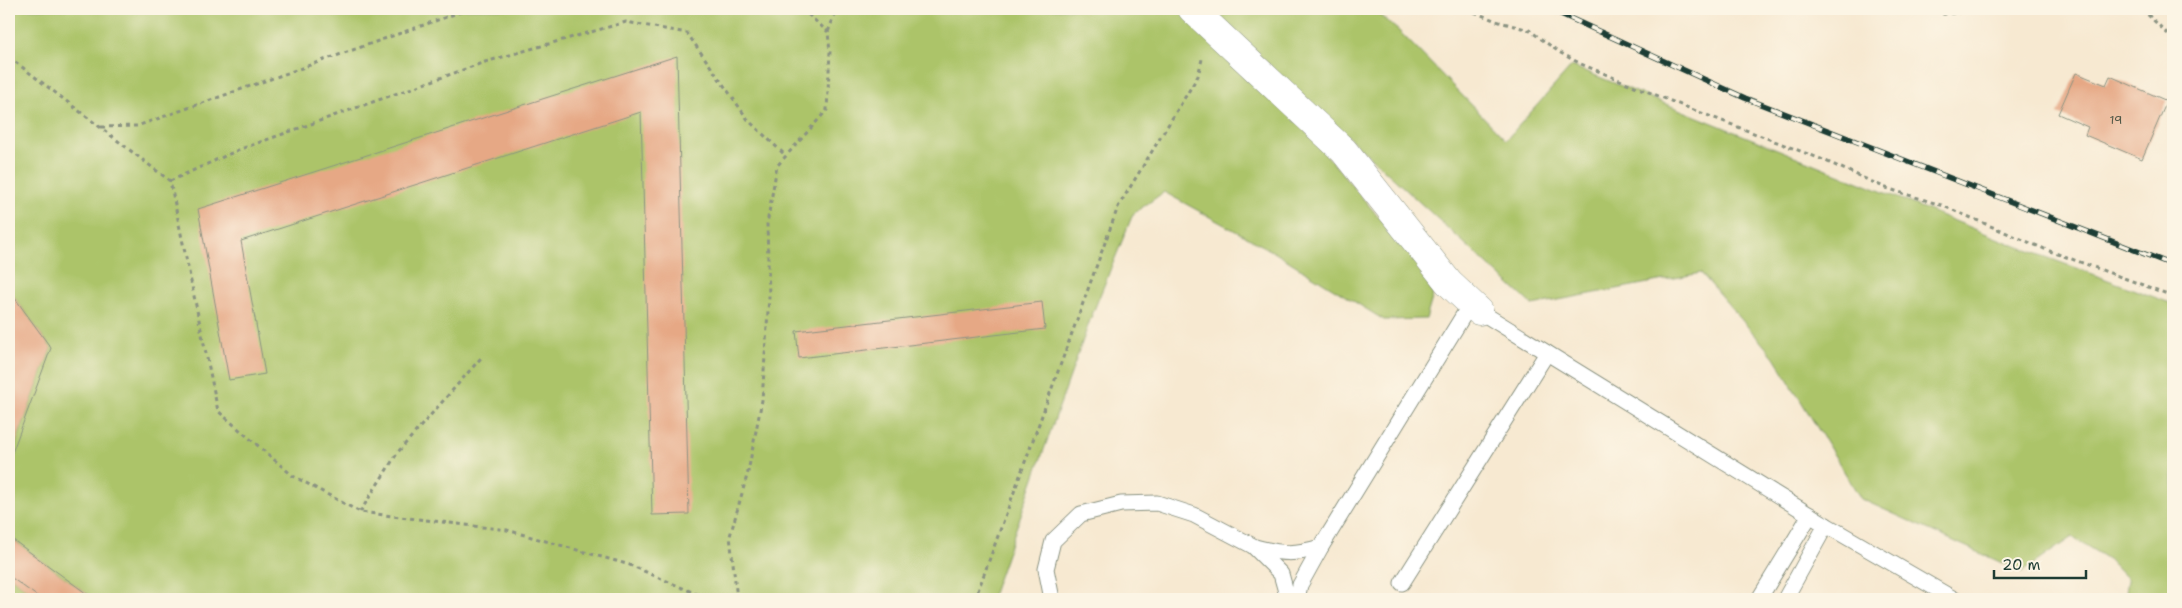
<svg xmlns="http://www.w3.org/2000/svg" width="2182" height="608" viewBox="0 0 2182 608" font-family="'Shantell Sans',sans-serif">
	<rect width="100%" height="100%" fill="#fcf5e5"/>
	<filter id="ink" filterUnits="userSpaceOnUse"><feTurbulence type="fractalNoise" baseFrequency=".02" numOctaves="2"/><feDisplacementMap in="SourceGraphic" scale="10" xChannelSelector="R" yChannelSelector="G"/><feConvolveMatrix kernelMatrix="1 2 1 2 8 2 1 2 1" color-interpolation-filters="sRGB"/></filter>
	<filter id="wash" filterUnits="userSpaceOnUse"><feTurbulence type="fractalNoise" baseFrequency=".0096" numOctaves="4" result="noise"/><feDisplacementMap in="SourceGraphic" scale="20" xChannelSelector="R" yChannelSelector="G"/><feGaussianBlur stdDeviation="1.12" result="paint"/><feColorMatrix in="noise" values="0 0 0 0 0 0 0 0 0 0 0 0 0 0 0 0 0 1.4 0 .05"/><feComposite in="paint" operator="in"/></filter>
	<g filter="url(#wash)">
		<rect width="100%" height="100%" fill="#f7e9d1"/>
		<g fill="#acc469" stroke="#66804e">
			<polygon points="9,9 1178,9 1207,36 1254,73 1331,160 1422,269 1433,295 1426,319 1384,320 1274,252 1164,192 1133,214 1090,320 991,599 94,599 9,537 9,462 51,348 9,290"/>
			<polygon points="1208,9 1372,9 1399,31 1506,140 1572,66 2019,247 2173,304 2173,599 2125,599 2128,580 2108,559 2072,537 2022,572 1861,499 1774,357 1701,273 1532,305"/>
			<polygon points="9,576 41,599 9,599"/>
		</g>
		<g id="blocks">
			<g fill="#e6a885">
				<polygon points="677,56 689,514 652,515 641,112 241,241 265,374 229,380 198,209"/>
				<polygon points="2076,73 2106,85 2110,76 2167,101 2142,159 2085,135 2088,127 2058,114"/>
				<polygon points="9,290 51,348 9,461"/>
				<polygon points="1042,302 1045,329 799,358 796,331"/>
				<polygon points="9,537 94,599 41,599 9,576"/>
			</g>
		</g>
	</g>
	<g filter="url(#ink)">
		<use href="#blocks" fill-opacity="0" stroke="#8b9382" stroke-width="1"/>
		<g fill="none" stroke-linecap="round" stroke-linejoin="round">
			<defs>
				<g id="service">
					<polyline points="1479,311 1826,525 1954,599"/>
					<path d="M 1255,547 C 1282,554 1294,555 1321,547"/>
					<polyline points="1402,583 1547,353"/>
					<polyline points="1052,599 1046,569 1053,541 1081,514 1121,504 1157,503 1194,515 1253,546 1281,574 1288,599"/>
					<polyline points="1297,599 1300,585 1321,547 1471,303"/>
					<polyline points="1759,599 1810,515"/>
					<polyline points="1785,599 1826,525"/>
				</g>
				<polyline id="minor" points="1192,9 1344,151 1449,283 1479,311"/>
			</defs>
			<use href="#service" stroke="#8b9382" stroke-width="17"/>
			<use href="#minor" stroke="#8b9382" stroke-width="29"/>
			<g stroke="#8b9382" stroke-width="3" stroke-dasharray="4 4" stroke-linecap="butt">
				<polyline points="802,9 828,32"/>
				<polyline points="1467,9 1496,21 1529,30 1559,52 1581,64 1673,102 1821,159 1886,188 1941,205 2047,250 2173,296"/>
				<polyline points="1927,9 1944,14 2000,9"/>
				<polyline points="2142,9 2173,39"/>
				<polyline points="9,57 170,181 218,411 293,476 360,512 507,530 630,565 708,599"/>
				<polyline points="101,127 137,126 469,9"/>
				<polyline points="170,181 238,150 485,62 626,22 687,33 749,121 785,155"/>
				<polyline points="360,512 398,452 481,358"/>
				<polyline points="737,599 730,536 748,472 762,400 769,297 767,224 777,166 827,110 830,52 828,32 837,9"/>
				<polyline points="975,599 1118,207 1198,76 1202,59"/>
			</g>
			<use href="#service" stroke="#fff" stroke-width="15"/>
			<use href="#minor" stroke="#fff" stroke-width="28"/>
			<defs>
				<polyline id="rail" points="1550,9 1745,98 2173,265"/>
			</defs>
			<use href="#rail" stroke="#1f3d34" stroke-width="5.5"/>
			<use href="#rail" stroke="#fcf5e5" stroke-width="4" stroke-dasharray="11" stroke-linecap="butt"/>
		</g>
	</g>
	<g text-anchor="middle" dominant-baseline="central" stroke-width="4" stroke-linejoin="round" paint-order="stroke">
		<g font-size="12" fill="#515848">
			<text x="2116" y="120">19</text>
		</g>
	</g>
	<rect width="2182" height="608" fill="none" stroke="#fcf5e5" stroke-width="30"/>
	<path d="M1994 570v8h92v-8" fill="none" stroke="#1f3d34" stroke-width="2.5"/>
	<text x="2002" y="570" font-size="15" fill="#1f3d34" stroke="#fcf5e5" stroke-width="4" paint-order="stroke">20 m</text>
</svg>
